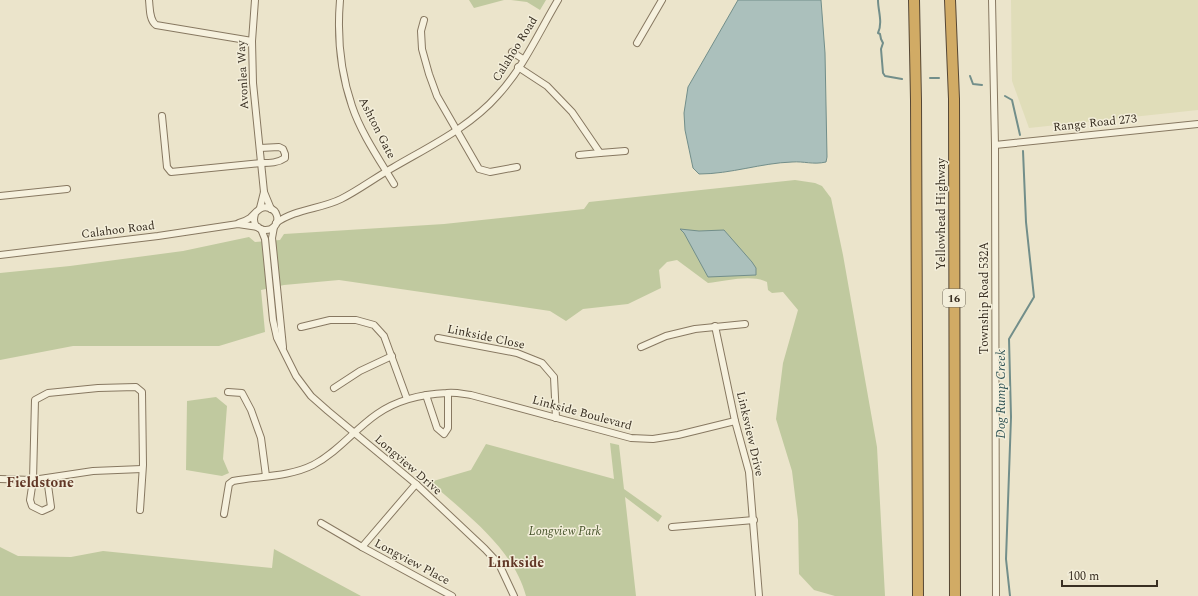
<svg xmlns="http://www.w3.org/2000/svg" width="1198" height="596" viewBox="0 0 1198 596" font-family="Spectral,serif">
	<rect width="100%" height="100%" fill="#ebe4cb"/>
	<polygon fill="#e0ddb9" points="1011,0 1198,0 1198,110 1029,128 1012,81"/>
	<g fill="#c0c99f">
		<polygon points="469,0 504,0 474,8"/>
		<polygon points="511,0 546,0 540,10 527,2"/>
		<path d="M 795,180 L 815,183 L 822,186 L 831,198 L 843,255 L 877,447 L 885,596 L 835,596 L 814,590 L 799,574 L 798,520 L 792,471 L 776,419 L 783,363 L 798,310 L 783,292 L 772,293 L 768,290 L 767,282 C 752,274 725,281 708,283 L 677,260 L 667,262 L 659,270 L 661,288 L 628,304 L 583,309 L 566,321 L 550,311 L 339,280 L 284,285 L 261,290 L 265,332 L 219,346 L 73,346 L 0,360 L 0,273 L 70,266 L 183,251 L 249,237 L 255,242 L 280,240 L 284,234 L 444,224 L 584,209 L 589,202 Z"/>
		<polygon points="216,397 227,406 223,459 229,473 222,476 186,470 187,401"/>
		<path d="M 610,443 L 619,445 L 624,489 L 662,516 L 658,522 L 625,497 L 636,596 L 526,596 C 513,548 466,514 430,482 L 471,470 L 486,444 L 614,479 Z"/>
		<polygon points="0,547 18,556 71,557 103,551 272,568 274,549 361,596 0,596"/>
	</g>
	<g fill="#abc0bc" stroke="#728e8a">
		<path d="M 738,0 L 821,0 L 825,53 L 827,157 L 826,162 C 813,165 804,161 792,162 C 761,163 731,174 699,174 L 693,168 L 685,130 L 684,113 L 688,87 Z"/>
		<polygon points="680,229 699,231 724,230 752,262 756,268 756,275 708,277 684,233"/>
	</g>
	<g fill="none" stroke-linecap="round" stroke-linejoin="round">
		<g stroke="#728e8a" stroke-width="2">
			<path d="M 878,0 C 878,11 883,22 878,33 L 880,34 L 881,39 L 883,43 L 881,49 L 883,73 L 885,76 L 902,79"/>
			<polyline points="970,76 973,84 982,85"/>
			<polyline points="930,78 939,78"/>
			<polyline points="1005,96 1012,100 1020,135"/>
			<polyline points="1010,596 1006,559 1011,417 1009,339 1034,297 1026,222 1023,151"/>
		</g>
		<defs>
			<g id="minor">
				<path d="M 149,0 C 150,8 149,20 156,25 L 252,41"/>
				<polyline points="255,0 252,41 253,83 264,192 260,208"/>
				<path d="M 340,0 C 337,36 340,71 352,106 C 361,133 379,159 394,184"/>
				<polyline points="992,0 995,145 996,596"/>
				<polyline points="424,20 421,31 422,49 429,74 437,96 479,169 490,172 517,167"/>
				<polyline points="637,43 662,0"/>
				<polyline points="512,52 523,59"/>
				<polyline points="518,67 547,86 572,112 600,153 625,151"/>
				<path d="M 162,116 L 167,167 L 171,172 L 261,163 C 270,163 278,163 285,158 L 285,154 L 283,149 L 279,147 L 260,148"/>
				<polyline points="995,145 1198,124"/>
				<polyline points="579,155 600,153"/>
				<polyline points="264,192 271,209"/>
				<polyline points="0,196 67,189"/>
				<path d="M 239,223 C 243,222 247,220 250,218 C 256,213 260,205 269,208 C 273,209 276,212 277,216 C 281,235 248,235 255,214"/>
				<path d="M 276,223 C 295,209 321,209 341,199 C 359,190 376,177 394,167 C 430,146 470,127 498,95 C 523,68 539,32 558,0"/>
				<polyline points="274,227 272,238 283,347"/>
				<polyline points="261,229 265,239 273,320 277,338 296,376 311,396 328,411 416,484 485,549 499,564 514,596"/>
				<polyline points="0,255 158,236 238,224 258,227"/>
				<polyline points="715,326 735,421 749,472 759,596"/>
				<polyline points="301,327 330,320 356,320 374,325 384,336 407,399"/>
				<polyline points="438,338 517,353 542,363 554,377 556,418"/>
				<polyline points="641,347 666,336 695,329 745,324"/>
				<polyline points="334,388 360,371 392,356"/>
				<polyline points="228,392 242,393 251,410 261,438 266,476"/>
				<polyline points="426,395 437,428 444,434 448,428 448,393"/>
				<polyline points="47,478 51,507 42,511 32,506 30,500 33,480 35,400 48,393 98,388 136,387 142,392 143,465 140,510"/>
				<polyline points="0,479 33,480 93,471 142,469"/>
				<path d="M 224,514 L 229,484 L 233,481 C 259,476 289,477 313,465 C 338,452 355,429 377,414 C 397,400 423,394 447,393 C 455,392 463,394 471,395 L 631,438 L 653,439 L 678,435 L 735,421"/>
				<polyline points="321,523 362,547 452,596"/>
				<polyline points="672,527 754,520"/>
				<polyline points="362,547 416,484"/>
			</g>
			<g id="highway">
				<polyline points="914,0 916,100 918,596"/>
				<polyline points="950,0 954,99 955,596"/>
			</g>
		</defs>
		<use href="#minor" stroke="#877861" stroke-width="8"/>
		<use href="#highway" stroke="#554634" stroke-width="12"/>
		<use href="#minor" stroke="#f6f1de" stroke-width="6"/>
		<use href="#highway" stroke="#d1ab65" stroke-width="10"/>
	</g>
	<g text-anchor="middle" dominant-baseline="central" stroke-width="3" stroke-linejoin="round" paint-order="stroke">
		<rect fill="#f3eeda" stroke="#716859" stroke-width="1" x="943" y="289" width="22" height="18" rx="3"/>
		<g font-size="11" font-weight="bold" fill="#392f22">
			<text x="954" y="298">16</text>
		</g>
		<g font-size="12" fill="#392f22" stroke="#f3eeda">
			<text transform="translate(515 49) rotate(-58)">Calahoo Road</text>
			<text transform="translate(243 75) rotate(-93)">Avonlea Way</text>
			<text transform="translate(1095 123) rotate(-6)">Range Road 273</text>
			<text transform="translate(377 128) rotate(63)">Ashton Gate</text>
			<text transform="translate(941 214) rotate(-90)">Yellowhead Highway</text>
			<text transform="translate(118 230) rotate(-7)">Calahoo Road</text>
			<text transform="translate(984 298) rotate(-90)">Township Road 532A</text>
			<text transform="translate(486 337) rotate(12)">Linkside Close</text>
			<text transform="translate(582 413) rotate(15)">Linkside Boulevard</text>
			<text transform="translate(750 434) rotate(77)">Linksview Drive</text>
			<text transform="translate(408 465) rotate(41)">Longview Drive</text>
			<text transform="translate(412 562) rotate(28)">Longview Place</text>
		</g>
		<g font-size="12" font-style="italic" fill="#46532b" stroke="#f3eeda">
			<text x="565" y="531">Longview Park</text>
		</g>
		<g font-size="13" font-style="italic" fill="#335657" stroke="#f3eeda">
			<text transform="translate(1001 394) rotate(-90)">Dog Rump Creek</text>
		</g>
		<g font-size="14" font-weight="bold" fill="#613726" stroke="#f3eeda">
			<text x="40" y="482">Fieldstone</text>
			<text x="516" y="562">Linkside</text>
		</g>
	</g>
	<path d="M1062 580v6h95v-6" fill="none" stroke="#392f22" stroke-width="2"/>
	<text x="1068" y="580" font-size="12" fill="#392f22" stroke="#f3eeda" stroke-width="3" paint-order="stroke">100 m</text>
</svg>
